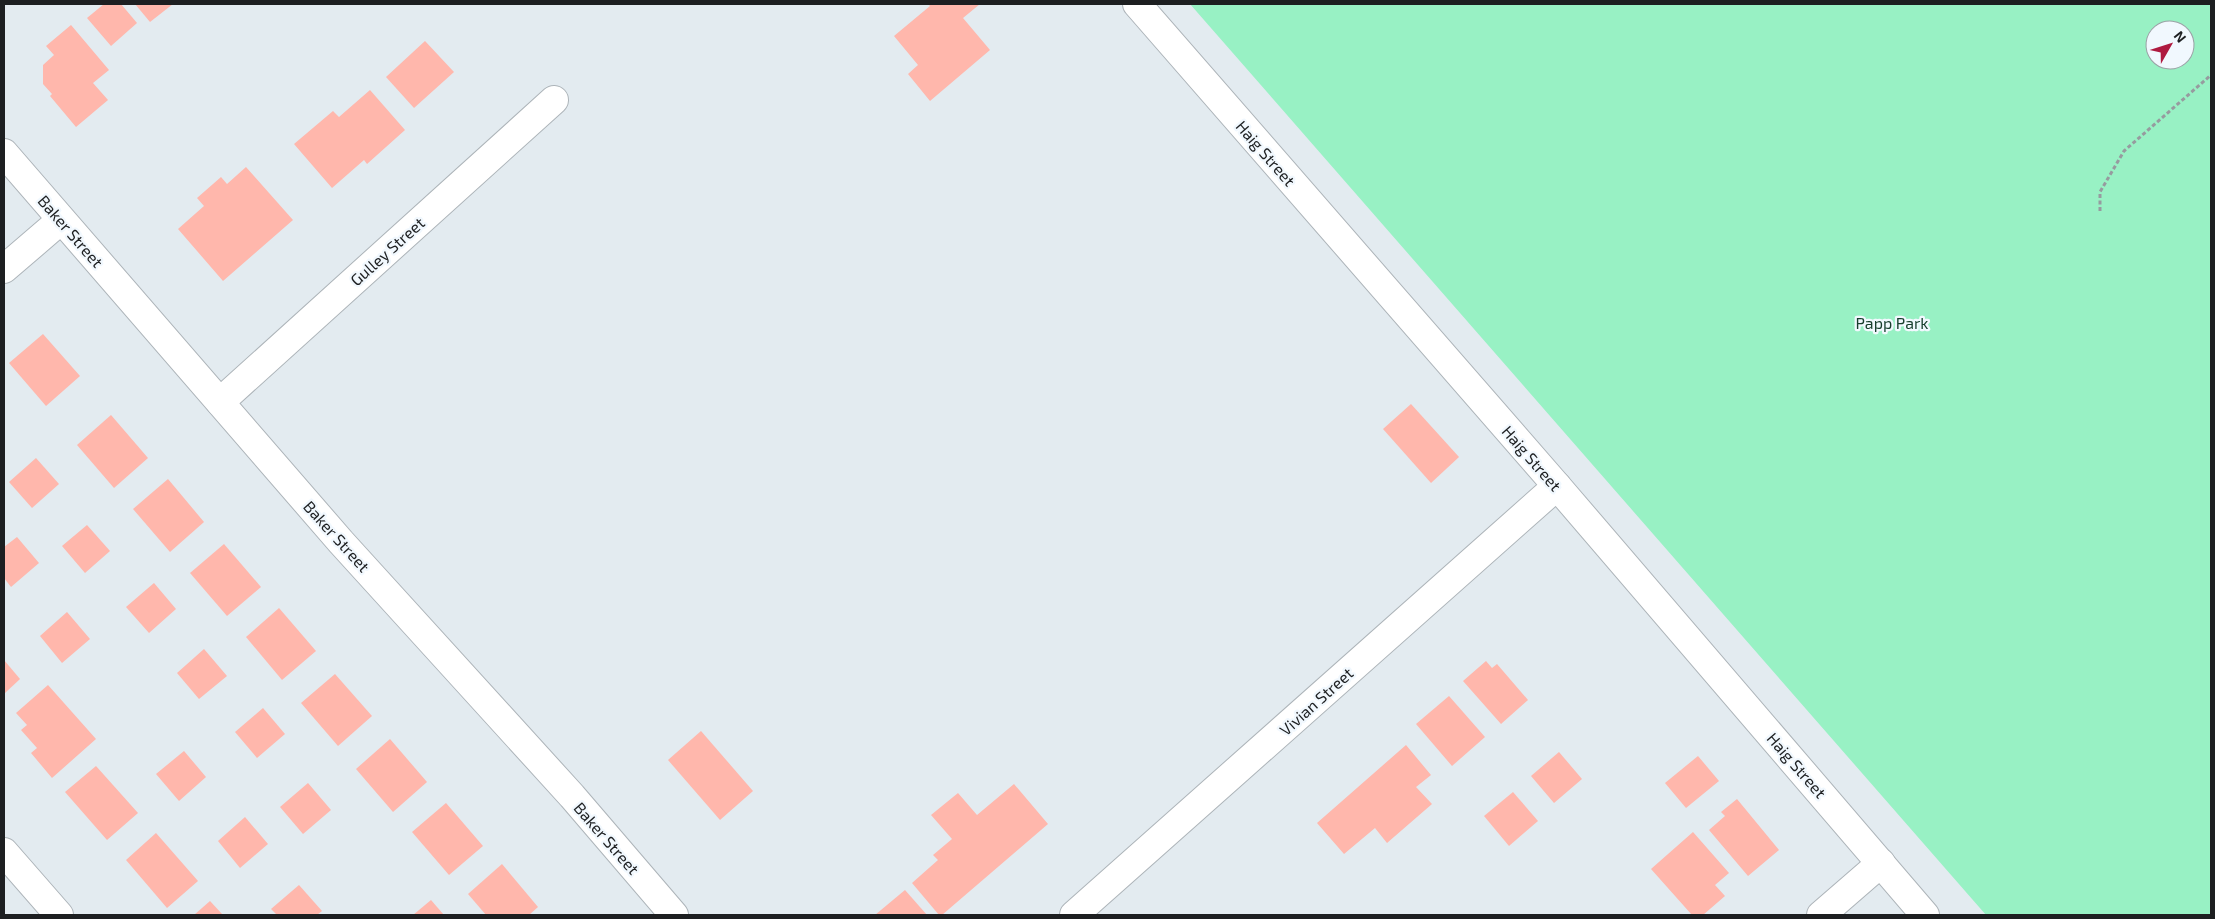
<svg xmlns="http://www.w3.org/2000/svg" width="2215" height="919" viewBox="0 0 2215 919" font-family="'Exo 2',sans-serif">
	<rect width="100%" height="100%" fill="#e3ebf0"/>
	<path fill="#98f1c4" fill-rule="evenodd" d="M 1190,4 L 2211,4 L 2211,915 L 1986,915 ZM 2155,30 L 2185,30 L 2185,60 L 2155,60 Z"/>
	<g fill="#ffb7ac">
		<polygon points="104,4 121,4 137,23 111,46 87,18"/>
		<polygon points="135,4 173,4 150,22"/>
		<polygon points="928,4 980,4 963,18 990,50 930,101 908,74 918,65 894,36 930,6"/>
		<polygon points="71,25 109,70 93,83 108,100 76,127 50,96 52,94 43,84 43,65 54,55 46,46"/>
		<polygon points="425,41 454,72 414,108 386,77"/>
		<polygon points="370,90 405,130 367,164 364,160 332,188 294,144 333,111 339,117"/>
		<polygon points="246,167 293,220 223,281 178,229 204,206 197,198 221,177 227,184"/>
		<polygon points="43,334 80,376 46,406 9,363"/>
		<polygon points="1411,404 1459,457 1431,483 1383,429"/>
		<polygon points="111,415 148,458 114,488 77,445"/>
		<polygon points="36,458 59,484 32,508 9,482"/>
		<polygon points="168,479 204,522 170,552 133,509"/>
		<polygon points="87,525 110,551 85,573 62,546"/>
		<polygon points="17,537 39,563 11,587 4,578 4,547"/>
		<polygon points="224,544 261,587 227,616 190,573"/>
		<polygon points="154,583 176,609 149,633 126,607"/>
		<polygon points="279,608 316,651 282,680 246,637"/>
		<polygon points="67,612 90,639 62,663 40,636"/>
		<polygon points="204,649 227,676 199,699 177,673"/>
		<polygon points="4,660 20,679 4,694"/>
		<polygon points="1486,661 1492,668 1497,664 1528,700 1501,724 1463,681"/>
		<polygon points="335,674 372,716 338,746 301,703"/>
		<polygon points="48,685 96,739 52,778 31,753 37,748 21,730 27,725 16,713"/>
		<polygon points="1449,696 1485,737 1452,766 1416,724"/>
		<polygon points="263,708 285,734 257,758 235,732"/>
		<polygon points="701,731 753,791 720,820 668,760"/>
		<polygon points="390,739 427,782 393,812 356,769"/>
		<polygon points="1406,745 1431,775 1416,787 1432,804 1387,843 1375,828 1344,854 1317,823"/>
		<polygon points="184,751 206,777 179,801 156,774"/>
		<polygon points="1559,752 1582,779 1554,803 1531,776"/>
		<polygon points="1698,756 1719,781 1686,808 1665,783"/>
		<polygon points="96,766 138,813 107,840 65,792"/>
		<polygon points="308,783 331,810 303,834 280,807"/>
		<polygon points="1014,784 1048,824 942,915 939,915 912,883 938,860 933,855 952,839 931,815 958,793 977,815"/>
		<polygon points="1513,792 1538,821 1509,846 1484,816"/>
		<polygon points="1737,799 1779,850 1748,876 1709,830 1725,816 1721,812"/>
		<polygon points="446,803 483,846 449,875 412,832"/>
		<polygon points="245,817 268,844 240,868 218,841"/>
		<polygon points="1693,832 1729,873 1715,885 1725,896 1703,915 1692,915 1651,869"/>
		<polygon points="156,833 198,881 167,908 126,860"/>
		<polygon points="502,864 538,907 529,915 486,915 468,894"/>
		<polygon points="299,885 322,911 317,915 277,915 271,909"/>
		<polygon points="905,890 927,915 875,915"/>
		<polygon points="431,900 444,915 413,915"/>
		<polygon points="210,901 223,915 194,915"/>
	</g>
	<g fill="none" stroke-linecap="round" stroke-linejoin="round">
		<defs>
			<g id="minor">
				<polyline points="1137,4 1557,486 1925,915"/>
				<polyline points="4,153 341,542 572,796 674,915"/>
				<polyline points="4,269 61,220"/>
				<polyline points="220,402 554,100"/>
				<polyline points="4,852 59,915"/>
				<polyline points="1074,915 1557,486"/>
				<polyline points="1821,915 1881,863"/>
			</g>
		</defs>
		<use href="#minor" stroke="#adb4b9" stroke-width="30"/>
		<polyline stroke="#969b9f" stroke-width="3" stroke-dasharray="4 2.5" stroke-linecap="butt" points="2100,211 2100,192 2124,151 2211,75"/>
		<use href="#minor" stroke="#fff" stroke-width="28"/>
	</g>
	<g text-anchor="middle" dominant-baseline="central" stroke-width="4.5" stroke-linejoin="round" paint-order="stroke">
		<g font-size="16" fill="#1d1f21" stroke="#f1f8fe">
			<text transform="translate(1266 153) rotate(49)">Haig Street</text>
			<text transform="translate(71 231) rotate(49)">Baker Street</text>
			<text transform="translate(387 251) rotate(-42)">Gulley Street</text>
			<text transform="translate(1532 458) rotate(49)">Haig Street</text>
			<text transform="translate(337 536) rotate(48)">Baker Street</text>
			<text transform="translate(1316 701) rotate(-42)">Vivian Street</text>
			<text transform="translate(1797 765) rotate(49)">Haig Street</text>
			<text transform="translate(607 838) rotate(49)">Baker Street</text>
		</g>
		<g font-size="16" fill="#173e2d" stroke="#f1f8fe">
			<text x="1892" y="322">Papp Park</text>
		</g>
	</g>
	<rect width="2215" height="919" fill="none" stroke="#1d1f21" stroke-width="10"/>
	<g transform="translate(2170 45) rotate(51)"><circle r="24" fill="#f1f8fe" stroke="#9ca1a6"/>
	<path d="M0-4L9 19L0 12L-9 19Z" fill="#ae1a40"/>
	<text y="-8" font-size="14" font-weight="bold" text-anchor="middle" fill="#1d1f21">N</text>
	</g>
</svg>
